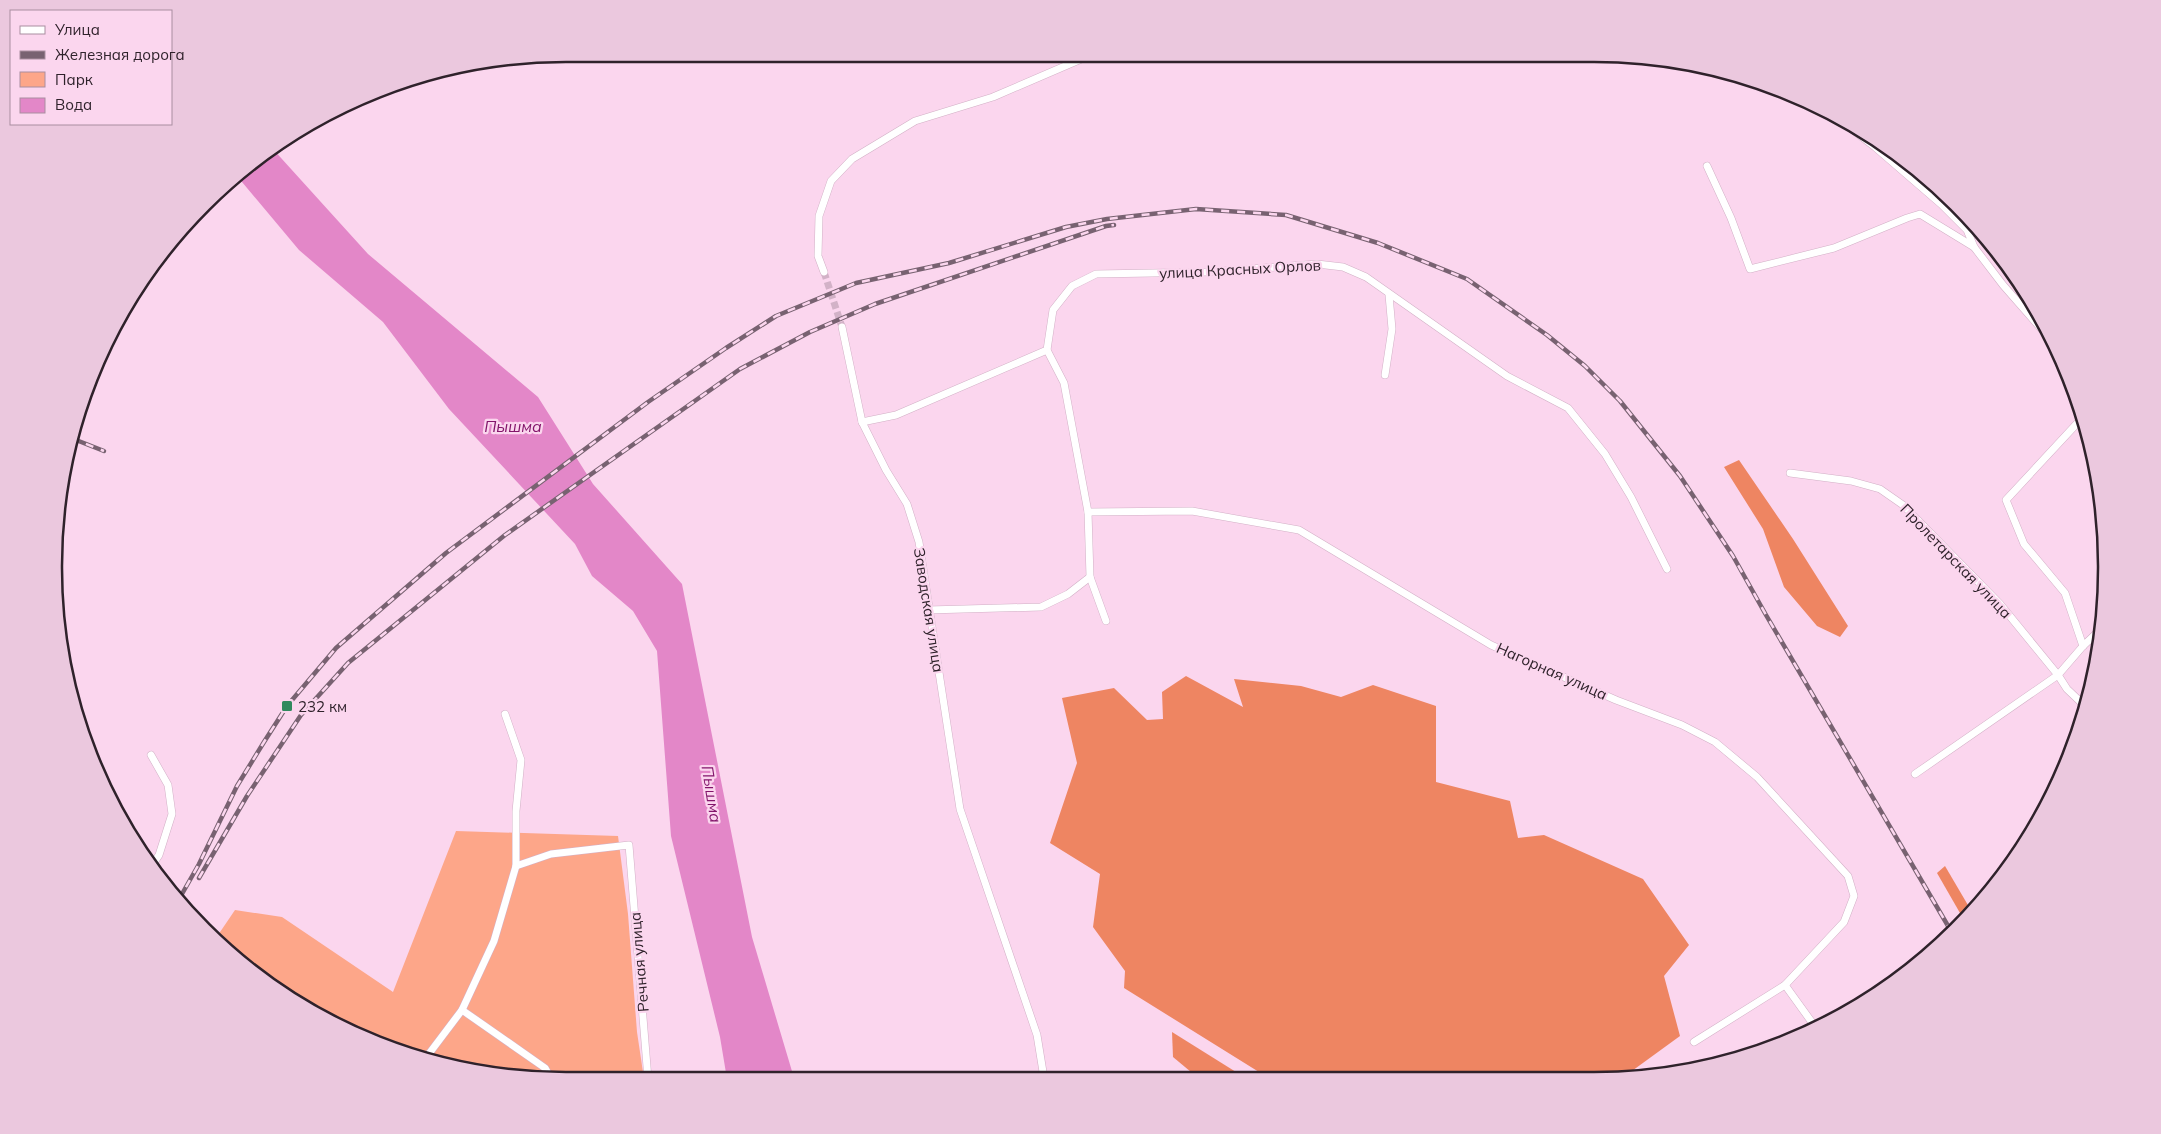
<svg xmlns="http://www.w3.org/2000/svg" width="2161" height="1134" viewBox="0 0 2161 1134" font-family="Mulish,sans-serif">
	<rect width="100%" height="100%" fill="#fbd6ee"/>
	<polygon fill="#fda689" points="456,831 618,836 628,914 637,1032 644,1079 534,1079 434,1063 340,1027 255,974 216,938 235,910 282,917 393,992"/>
	<g fill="#ee8562">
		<polygon points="1739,460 1793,539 1848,626 1840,637 1817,626 1784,587 1763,529 1724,467"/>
		<polygon points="1186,676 1243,707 1234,679 1301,686 1341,697 1373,685 1436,706 1436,782 1510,801 1518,838 1544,835 1643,879 1689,945 1664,976 1680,1036 1625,1076 1267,1077 1124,988 1125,971 1093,927 1100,874 1050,843 1077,763 1062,698 1114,688 1147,720 1163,719 1162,692"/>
		<polygon points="1945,866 1972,912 1964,920 1937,873"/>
		<polygon points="1172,1032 1244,1077 1197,1077 1173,1057"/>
	</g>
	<polygon fill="#e387c8" points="272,148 368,254 538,397 593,484 682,584 752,937 794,1078 727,1079 720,1037 671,836 657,651 633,611 592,576 575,544 449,409 383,322 299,250 237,176 254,160"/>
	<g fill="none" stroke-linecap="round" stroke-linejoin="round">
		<polyline stroke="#d2b2c7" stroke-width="7" stroke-dasharray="7 3.5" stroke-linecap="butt" points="824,272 842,327"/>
		<defs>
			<g id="street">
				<polyline points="1831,113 1875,147 1941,204 1967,230 1974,247 2003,285 2052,341"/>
				<polyline points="1707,166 1731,218 1750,269 1834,248 1907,218 1920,214 1974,247"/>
				<polyline points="824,272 818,256 819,216 831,181 852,159 915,121 993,97 1093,54"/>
				<polyline points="842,327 862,422 886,470 907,504 919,542 960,809 1037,1035 1044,1078"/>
				<polyline points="1047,350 1064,383 1088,512 1090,577 1106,621"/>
				<polyline points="1385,375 1392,329 1389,295"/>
				<polyline points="862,422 896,415 1047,350 1053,310 1072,286 1096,274 1209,272 1317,264 1343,267 1366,277 1507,376 1568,408 1605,454 1631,497 1667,569"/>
				<polyline points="1790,473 1851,481 1880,489 1903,505 2000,604 2058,675 2067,689 2087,708"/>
				<polyline points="1088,512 1192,511 1299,530 1491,645 1616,700 1682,725 1715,742 1757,777 1848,876 1854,896 1844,922 1785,985 1694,1042"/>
				<polyline points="928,610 1041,607 1068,594 1090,577"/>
				<polyline points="2083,646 2065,593 2024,544 2006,500 2083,417"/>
				<polyline points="151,755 168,785 172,814 159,855 151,867"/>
				<polyline points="1915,774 2058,675 2083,646 2101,629"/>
				<polyline points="516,866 551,854 629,845 648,1079"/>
				<polyline points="1785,985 1816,1028"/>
				<polyline points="462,1010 545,1068 551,1079"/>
				<polyline points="425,1059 462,1010 494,941 516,866 516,811 521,760 505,714"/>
			</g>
		</defs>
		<use href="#street" stroke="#d2b0c6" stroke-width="8"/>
		<use href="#street" stroke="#fff" stroke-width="7"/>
		<defs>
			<g id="rail">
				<polyline points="71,438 104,451"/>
				<polyline points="199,878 247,796 301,715 348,663 505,535 740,369 810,332 875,304 1106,226 1114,225"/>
				<polyline points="178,901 199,864 237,786 264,742 287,706 336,648 446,553 648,402 726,348 776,316 856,283 949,263 1066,227 1107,219 1196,209 1286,215 1378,243 1467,279 1547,335 1585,366 1620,401 1680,476 1733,556 1766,615 1951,931"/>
			</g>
		</defs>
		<use href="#rail" stroke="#786271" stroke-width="4.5"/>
		<use href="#rail" stroke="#fbd6ee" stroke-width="2.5" stroke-dasharray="8" stroke-linecap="butt"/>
	</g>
	<rect fill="#30895e" stroke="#fbd6ee" stroke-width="2" x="281" y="700" width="12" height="12" rx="2.5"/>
	<g text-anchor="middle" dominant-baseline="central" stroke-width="4.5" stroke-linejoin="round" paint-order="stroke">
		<g font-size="15" fill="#2f222b" stroke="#fbd6ee">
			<text transform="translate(1240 269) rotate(-3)">улица Красных Орлов</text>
			<text transform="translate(1956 561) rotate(46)">Пролетарская улица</text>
			<text transform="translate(929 610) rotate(81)">Заводская улица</text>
			<text transform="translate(1552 671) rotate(24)">Нагорная улица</text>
			<text transform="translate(639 962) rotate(-95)">Речная улица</text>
		</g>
		<g font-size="15" fill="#2f222b" stroke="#fbd6ee" text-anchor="start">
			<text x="298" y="706">232 км</text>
		</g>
		<g font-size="16" font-style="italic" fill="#83156b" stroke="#fbd6ee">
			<text x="513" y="426">Пышма</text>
			<text transform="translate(712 794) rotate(81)">Пышма</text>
		</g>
	</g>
	<path d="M0 0H2161V1134H0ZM566 62H1594A504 504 0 0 1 2098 566V568A504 504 0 0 1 1594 1072H566A504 504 0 0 1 62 568V566A504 504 0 0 1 566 62Z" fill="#ebc8de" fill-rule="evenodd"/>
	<path fill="none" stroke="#2f222b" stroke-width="2.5" d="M566 62H1594A504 504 0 0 1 2098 566V568A504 504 0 0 1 1594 1072H566A504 504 0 0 1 62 568V566A504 504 0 0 1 566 62Z"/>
	<rect x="10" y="10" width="162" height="115" fill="#fbd6ee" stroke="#a98ea0"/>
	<rect x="20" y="26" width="25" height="8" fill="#ffffff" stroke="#a98ea0"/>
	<text x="55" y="35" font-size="15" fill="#2f222b">Улица</text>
	<rect x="20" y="51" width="25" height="8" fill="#786271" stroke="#a98ea0"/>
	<text x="55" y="60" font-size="15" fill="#2f222b">Железная дорога</text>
	<rect x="20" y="72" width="25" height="15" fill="#fda689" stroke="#a98ea0"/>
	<text x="55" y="85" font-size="15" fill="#2f222b">Парк</text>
	<rect x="20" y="98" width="25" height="15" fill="#e387c8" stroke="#a98ea0"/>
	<text x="55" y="110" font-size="15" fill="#2f222b">Вода</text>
</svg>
